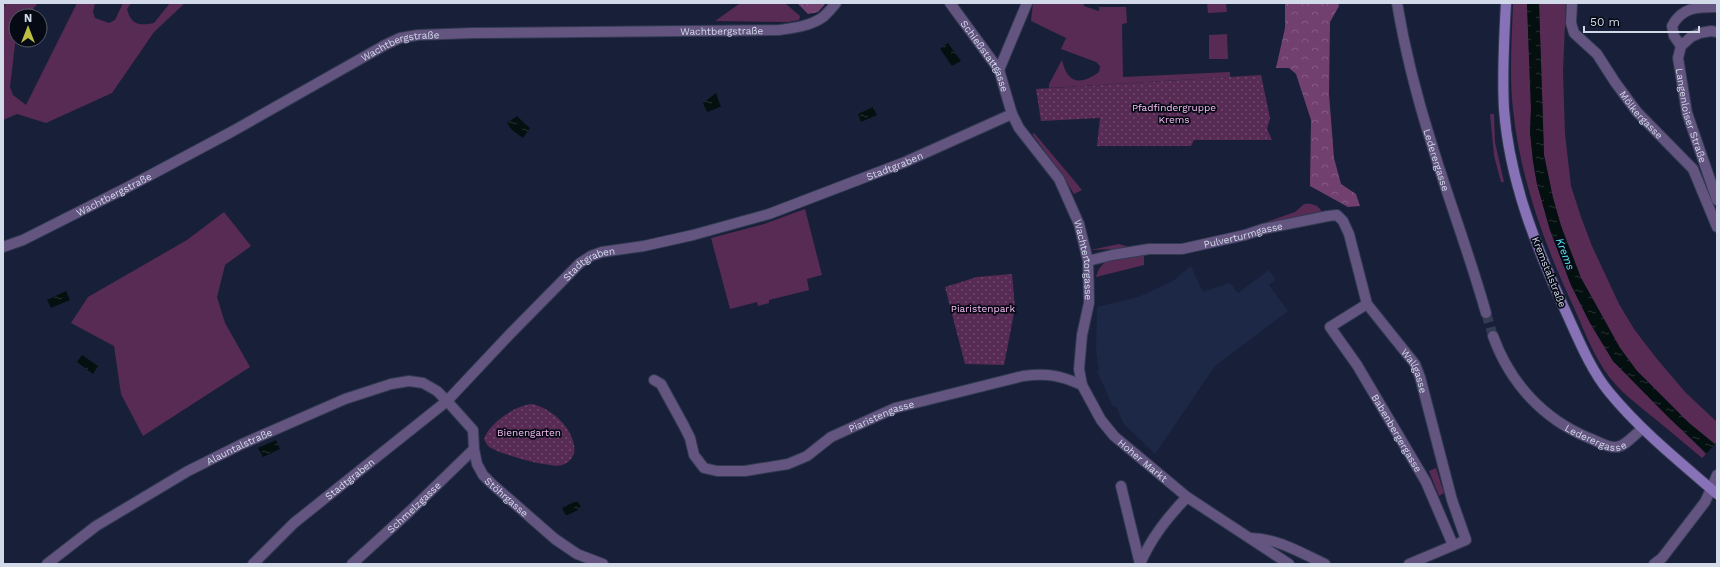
<svg xmlns="http://www.w3.org/2000/svg" width="1720" height="567" viewBox="0 0 1720 567" font-family="'Work Sans',sans-serif">
	<defs>
		<pattern id="forest-crowns" width="20" height="18" patternUnits="userSpaceOnUse"><rect width="20" height="18" fill="#72406f"/><path d="M2 6a3 3 0 1 1 6 0M12 15a3 3 0 1 1 6 0" fill="none" stroke="#855b84"/></pattern>
		<pattern id="park-dots" width="8" height="8" patternUnits="userSpaceOnUse"><rect width="8" height="8" fill="#572b54"/><path d="M2 2h.1M6 6h.1" fill="none" stroke="#6e496d" stroke-width="1.8" stroke-linecap="round"/></pattern>
		<pattern id="water-ripples" width="26" height="14" patternUnits="userSpaceOnUse"><rect width="26" height="14" fill="#040f10"/><path d="M2 4q2-2 4 0t4 0M15 11q2-2 4 0t4 0" fill="none" stroke="#283133"/></pattern>
	</defs>
	<rect width="100%" height="100%" fill="#172038"/>
	<polygon fill="#1c2846" points="1191,266 1203,292 1230,283 1238,293 1269,270 1276,280 1269,285 1288,311 1215,366 1155,454 1123,423 1116,406 1113,407 1097,371 1099,370 1096,351 1097,307 1138,297 1173,281"/>
	<g fill="#572b54">
		<path d="M 5,3 L 38,3 L 27,16 L 16,16 L 16,36 L 10,87 L 13,95 L 26,105 L 77,3 L 95,3 L 93,12 L 95,18 L 109,23 L 115,20 L 123,3 L 131,3 L 127,9 C 131,25 139,26 154,23 L 170,3 L 185,3 L 154,32 L 112,93 L 46,123 L 17,114 L 3,120 L 3,12 Z"/>
		<polygon points="748,3 785,3 800,16 799,20 788,22 715,21 739,4"/>
		<path d="M 1033,3 L 1084,3 L 1084,6 L 1099,11 L 1099,7 L 1126,7 L 1127,23 L 1122,24 L 1123,77 L 1230,72 L 1230,77 L 1049,88 L 1049,84 L 1062,60 C 1067,83 1080,86 1099,72 L 1100,66 L 1096,62 L 1061,49 L 1066,38 L 1031,21 Z"/>
		<polygon points="1207,3 1226,3 1227,12 1208,13"/>
		<path d="M 1513,3 L 1527,3 L 1531,109 L 1530,132 L 1533,161 L 1537,184 L 1550,230 L 1571,285 L 1590,323 L 1613,361 L 1706,454 L 1702,458 C 1683,442 1664,426 1644,410 C 1635,402 1625,395 1617,386 C 1597,365 1586,335 1575,310 C 1545,246 1520,179 1513,109 C 1509,74 1512,38 1513,3 Z"/>
		<polygon points="1539,3 1566,3 1563,71 1565,134 1571,186 1581,217 1592,246 1619,304 1634,329 1657,359 1686,393 1717,422 1717,441 1715,444 1689,423 1637,371 1620,348 1581,278 1561,226 1553,198 1544,155"/>
		<polygon points="1227,34 1228,59 1209,59 1209,35"/>
		<polygon points="1490,114 1494,114 1495,142 1504,182 1501,182 1494,156"/>
		<polygon points="1033,133 1035,134 1082,190 1074,194 1063,176 1033,135"/>
		<path d="M 1304,204 C 1311,203 1320,205 1322,213 L 1261,224 L 1295,212 Z"/>
		<polygon points="805,209 822,275 807,279 809,290 769,300 769,303 758,306 757,302 730,309 711,238 764,224"/>
		<polygon points="224,212 251,246 225,265 217,297 225,323 250,367 143,436 121,394 114,346 71,323 88,297 187,240"/>
		<polygon points="1119,244 1133,248 1090,250"/>
		<path d="M 1137,255 L 1144,256 L 1144,265 L 1096,277 C 1102,255 1119,258 1137,255 Z"/>
		<polygon points="1436,468 1444,493 1439,496 1429,471"/>
	</g>
	<g fill="url(#forest-crowns)">
		<polygon points="797,3 826,3 818,12 808,14"/>
		<polygon points="1285,3 1338,3 1339,6 1330,22 1329,94 1334,158 1341,184 1356,194 1360,206 1348,207 1310,186 1311,120 1296,74 1289,68 1276,68 1285,28"/>
	</g>
	<g fill="url(#park-dots)">
		<polygon points="1261,75 1270,118 1267,129 1272,140 1194,140 1191,146 1097,146 1100,118 1041,121 1036,89"/>
		<polygon points="1012,274 1015,308 1004,365 965,364 945,287 977,277"/>
		<path d="M 532,404 C 544,406 559,417 566,427 C 575,440 581,458 562,465 C 551,469 501,454 491,448 C 487,446 486,443 484,439 C 489,423 516,405 532,404 Z"/>
	</g>
	<g fill="url(#water-ripples)">
		<polygon points="1527,3 1539,3 1544,155 1553,198 1561,226 1581,278 1620,348 1637,371 1689,423 1717,446 1717,463 1668,417 1613,361 1590,323 1571,285 1550,230 1537,184 1533,161 1530,132 1531,109"/>
		<polygon points="948,43 961,61 952,66 940,49"/>
		<polygon points="716,93 721,107 707,112 703,103"/>
		<polygon points="873,107 877,115 861,122 858,114"/>
		<polygon points="517,116 525,124 530,128 523,138 512,130 507,123"/>
		<polygon points="66,291 70,300 51,308 47,300"/>
		<polygon points="82,355 98,366 93,374 77,362"/>
		<polygon points="276,440 280,449 263,457 258,448"/>
		<polygon points="574,502 578,502 581,507 577,509 578,510 566,516 562,508"/>
	</g>
	<polygon fill="#172038" points="1716,443 1717,444 1717,465 1705,455"/>
	<g fill="none" stroke-linecap="round" stroke-linejoin="round">
		<polyline stroke="#333c53" stroke-width="10" stroke-dasharray="10 5" stroke-linecap="butt" points="1486,313 1493,336"/>
		<defs>
			<g id="minor">
				<path id="s1" d="M 950,3 L 999,70 L 1012,114 L 1019,128 L 1059,179 L 1079,224 L 1088,261 L 1089,303 L 1082,335 L 1079,369 L 1082,385 L 1101,420 L 1114,436 L 1187,497 L 1289,564"/>
				<path id="s2" d="M 1397,3 C 1405,51 1417,98 1432,145 C 1449,201 1470,256 1486,313"/>
				<path id="s3" d="M 1572,3 L 1571,23 L 1574,33 L 1597,54 L 1615,82 L 1637,112 L 1693,169 L 1717,227"/>
				<path d="M 1681,46 L 1674,36 L 1672,26 C 1682,7 1697,7 1717,7"/>
				<polyline points="999,70 1027,3"/>
				<path id="s4" d="M 3,247 L 23,240 L 128,187 L 233,131 L 385,45 L 400,38 L 418,35 L 473,33 L 779,30 C 793,28 811,26 823,17 C 828,13 832,8 836,3"/>
				<path id="s5" d="M 1088,261 L 1112,255 L 1149,249 L 1182,249 L 1245,235 L 1263,229 L 1328,216 L 1337,215 L 1343,221 L 1349,234 L 1367,304 L 1415,364 L 1420,377 L 1452,500 L 1466,540 L 1409,564"/>
				<path id="s6" d="M 1367,304 L 1330,327 L 1357,365 L 1426,482 L 1453,545"/>
				<path id="s7" d="M 1493,336 C 1510,383 1543,419 1589,438 C 1597,441 1606,447 1615,447 C 1624,448 1635,434 1642,429"/>
				<path id="s8" d="M 654,380 L 661,384 L 684,426 L 690,438 L 694,455 L 704,468 L 717,471 L 745,471 L 788,464 L 807,456 L 831,437 L 895,408 L 1023,376 C 1047,373 1059,375 1082,385"/>
				<polyline points="1121,486 1140,564"/>
				<path d="M 1250,538 C 1277,538 1301,553 1325,564"/>
				<path id="s9" d="M 47,564 L 96,526 L 188,471 L 242,444 L 345,399 L 391,384 L 409,381 L 423,383 L 437,391 L 447,401 L 473,430 L 474,449 L 477,464 L 483,475 L 492,484 L 555,539 L 577,554 L 603,564"/>
				<path id="s10" d="M 253,564 L 294,523 L 447,401 L 511,333 L 580,263 L 591,256 L 602,252 L 644,246 L 693,235 L 769,214 L 905,162 L 1012,114"/>
				<path id="s11" d="M 352,564 L 410,511 L 474,449"/>
				<path d="M 1140,564 C 1151,538 1167,518 1187,497"/>
				<polyline points="1654,564 1662,558 1705,502 1711,489"/>
			</g>
			<g id="tertiary">
				<path id="s12" d="M 1717,32 L 1711,31 L 1700,33 L 1691,37 L 1681,46 L 1678,58 L 1687,113 L 1717,200"/>
				<polyline points="1711,489 1717,475"/>
			</g>
			<path id="secondary" d="M 1506,3 C 1504,38 1502,74 1504,109 C 1509,179 1536,247 1565,310 C 1578,338 1590,369 1609,392 C 1641,431 1680,462 1717,494"/>
		</defs>
		<use href="#minor" stroke="#313a51" stroke-width="12"/>
		<use href="#tertiary" stroke="#313a51" stroke-width="12"/>
		<use href="#secondary" stroke="#313a51" stroke-width="12"/>
		<use href="#minor" stroke="#635580" stroke-width="10"/>
		<use href="#tertiary" stroke="#635580" stroke-width="10"/>
		<use href="#secondary" stroke="#8872b7" stroke-width="10"/>
	</g>
	<g text-anchor="middle" dominant-baseline="central" stroke-width="3.5" stroke-linejoin="round" paint-order="stroke">
		<g font-size="10" fill="#d2daea" stroke="#060a15">
			<text stroke="none"><textPath href="#s4" startOffset="771">Wachtbergstraße</textPath></text>
			<text stroke="none"><textPath href="#s4" startOffset="447">Wachtbergstraße</textPath></text>
			<text stroke="none"><textPath href="#s1" startOffset="64">Schießstattgasse</textPath></text>
			<text stroke="none"><textPath href="#s3" startOffset="137">Mölkergasse</textPath></text>
			<text stroke="none"><textPath href="#s12" startOffset="112">Langenloiser Straße</textPath></text>
			<text stroke="none"><textPath href="#s2" startOffset="162">Lederergasse</textPath></text>
			<text stroke="none"><textPath href="#s10" startOffset="776">Stadtgraben</textPath></text>
			<text stroke="none"><textPath href="#s4" startOffset="123">Wachtbergstraße</textPath></text>
			<text stroke="none"><textPath href="#s5" startOffset="158">Pulverturmgasse</textPath></text>
			<text stroke="none"><textPath href="#s1" startOffset="295">Wachtertorgasse</textPath></text>
			<text stroke="none"><textPath href="#s10" startOffset="453">Stadtgraben</textPath></text>
			<text transform="translate(1549 272) rotate(68)">Kremstalstraße</text>
			<text stroke="none"><textPath href="#s5" startOffset="432">Wallgasse</textPath></text>
			<text stroke="none"><textPath href="#s8" startOffset="294">Piaristengasse</textPath></text>
			<text stroke="none"><textPath href="#s7" startOffset="151">Lederergasse</textPath></text>
			<text stroke="none"><textPath href="#s6" startOffset="169">Babenbergergasse</textPath></text>
			<text stroke="none"><textPath href="#s9" startOffset="226">Alauntalstraße</textPath></text>
			<text stroke="none"><textPath href="#s1" startOffset="520">Hoher Markt</textPath></text>
			<text stroke="none"><textPath href="#s10" startOffset="129">Stadtgraben</textPath></text>
			<text stroke="none"><textPath href="#s9" startOffset="571">Stöhrgasse</textPath></text>
			<text stroke="none"><textPath href="#s11" startOffset="84">Schmelzgasse</textPath></text>
		</g>
		<g font-size="10" fill="#fcbff6" stroke="#060a15">
			<text x="1174" y="107">Pfadfindergruppe<tspan x="1174" dy="12">Krems</tspan></text>
			<text x="983" y="308">Piaristenpark</text>
			<text x="529" y="432">Bienengarten</text>
		</g>
		<g font-size="11" font-style="italic" fill="#53e8f6" stroke="#060a15">
			<text transform="translate(1565 254) rotate(69)">Krems</text>
		</g>
	</g>
	<rect width="1720" height="567" fill="none" stroke="#d2daea" stroke-width="8"/>
	<g transform="translate(28 28)"><circle r="19" fill="#060a15" stroke="#585d6a"/>
	<path d="M0-3L7 15L0 10L-7 15Z" fill="#bebf42"/>
	<text y="-6" font-size="11" font-weight="bold" text-anchor="middle" fill="#d2daea">N</text>
	</g>
	<path d="M1584 26v6h115v-6" fill="none" stroke="#d2daea" stroke-width="2"/>
	<text x="1590" y="26" font-size="12" fill="#d2daea" stroke="#060a15" stroke-width="3" paint-order="stroke">50 m</text>
</svg>
